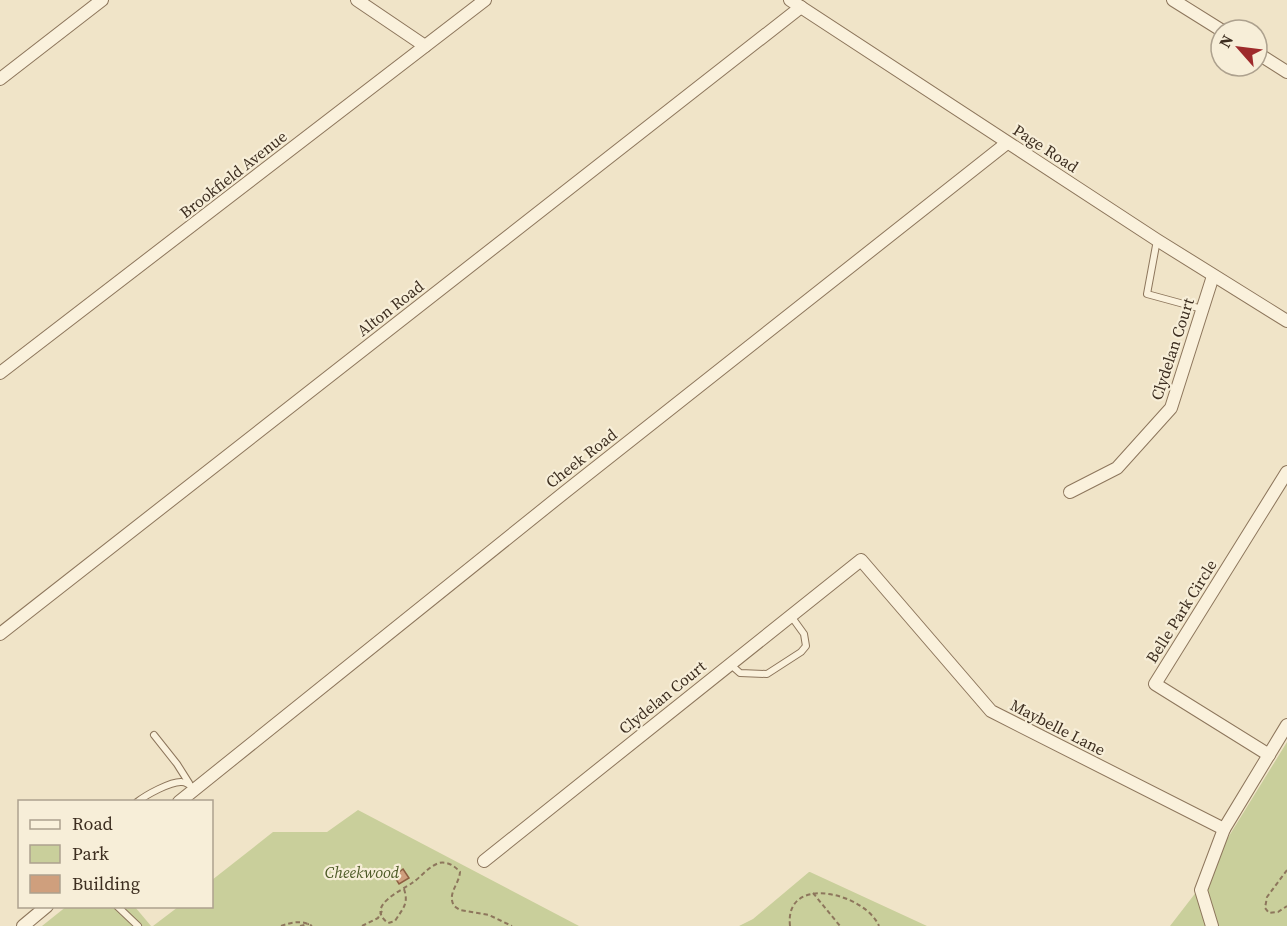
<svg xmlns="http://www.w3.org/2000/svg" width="1287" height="926" viewBox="0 0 1287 926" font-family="'Source Serif 4',serif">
	<rect width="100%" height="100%" fill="#f0e4c8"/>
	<g fill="#c9cf9b">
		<polygon points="1287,742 1287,926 1170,926 1214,869 1221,849"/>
		<polygon points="358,810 579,926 153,926 178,907 212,906 212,880 273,832 327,832"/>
		<polygon points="809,872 810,872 927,926 739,926 753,919"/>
		<polygon points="67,906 135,907 151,926 42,926"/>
	</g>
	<polygon fill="#cf9f7d" stroke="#8d5f41" stroke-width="1.5" points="403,869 409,878 399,884 394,876"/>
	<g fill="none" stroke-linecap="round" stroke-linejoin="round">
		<defs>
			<g id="service">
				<polyline points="1157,240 1147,294 1202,309"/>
				<polyline points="731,665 740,673 767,674 801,652 806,646 804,634 791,616"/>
				<polyline points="154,735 177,764 189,783"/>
				<path d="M 137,802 C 146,795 171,781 182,782 C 187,782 191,786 195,789"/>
				<polyline points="117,906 138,926"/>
			</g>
			<g id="minor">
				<polyline points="357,0 425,46"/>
				<polyline points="790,0 1157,240 1287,321"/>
				<polyline points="1173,0 1221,30"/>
				<polyline points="1257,53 1287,72"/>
				<polyline points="0,79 102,0"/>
				<polyline points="0,373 485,0"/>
				<polyline points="1070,492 1117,468 1171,408 1213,276"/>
				<polyline points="0,634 801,7"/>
				<polyline points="1269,755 1155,684 1287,472"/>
				<polyline points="179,802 565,492 1007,143"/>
				<polyline points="484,861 861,560 991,711 1224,829"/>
				<polyline points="23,926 47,906"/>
				<polyline points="1212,926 1201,890 1224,829 1287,725"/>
			</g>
		</defs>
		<use href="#service" stroke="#8d765c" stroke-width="8"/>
		<use href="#minor" stroke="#8d765c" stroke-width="14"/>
		<g stroke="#8d765c" stroke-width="2" stroke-dasharray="4.5 3" stroke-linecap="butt">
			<polyline points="1287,870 1267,897 1265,908 1269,913 1278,912 1287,906"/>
			<path d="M 404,889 C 409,904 403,908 395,921 L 388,923 C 365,906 401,891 412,883 C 420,878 429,866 439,863 C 447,861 455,866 460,872 C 459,885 447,893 454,906 L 460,910 L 489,915 L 512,926"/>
			<polyline points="813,893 840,926"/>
			<path d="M 281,926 C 292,922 302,920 312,926"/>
			<polyline points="300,926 309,924"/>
			<polyline points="362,926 378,918 382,911"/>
			<path d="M 790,926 C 784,873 865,893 879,926"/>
		</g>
		<use href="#service" stroke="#faf1dc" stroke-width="6"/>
		<use href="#minor" stroke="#faf1dc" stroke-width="12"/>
	</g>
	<g text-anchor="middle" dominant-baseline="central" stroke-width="4.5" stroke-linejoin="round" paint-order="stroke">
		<g font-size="16" fill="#3d2e20" stroke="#f7eed8">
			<text transform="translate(1046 148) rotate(33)">Page Road</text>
			<text transform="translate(233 174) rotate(-38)">Brookfield Avenue</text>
			<text transform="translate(390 308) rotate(-38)">Alton Road</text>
			<text transform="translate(1172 349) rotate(-72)">Clydelan Court</text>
			<text transform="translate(581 458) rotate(-38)">Cheek Road</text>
			<text transform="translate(1181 611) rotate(-58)">Belle Park Circle</text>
			<text transform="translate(662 697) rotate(-39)">Clydelan Court</text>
			<text transform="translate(1058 727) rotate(27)">Maybelle Lane</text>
		</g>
		<g font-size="16" font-style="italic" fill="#4d5a26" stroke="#f7eed8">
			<text x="362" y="872">Cheekwood</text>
		</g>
	</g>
	<rect x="18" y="800" width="195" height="108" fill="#f7eed8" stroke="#ada18e" stroke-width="1.5"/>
	<rect x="30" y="820" width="30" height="9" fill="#faf1dc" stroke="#ada18e" stroke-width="1.5"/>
	<text x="72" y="830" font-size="18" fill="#3d2e20">Road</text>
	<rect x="30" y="845" width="30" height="18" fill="#c9cf9b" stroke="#ada18e" stroke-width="1.5"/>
	<text x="72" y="860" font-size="18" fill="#3d2e20">Park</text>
	<rect x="30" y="875" width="30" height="18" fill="#cf9f7d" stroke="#ada18e" stroke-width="1.5"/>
	<text x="72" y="890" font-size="18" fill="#3d2e20">Building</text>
	<g transform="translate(1239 48) rotate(298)"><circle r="28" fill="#f7eed8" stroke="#ada18e" stroke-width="1.5"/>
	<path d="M0-4.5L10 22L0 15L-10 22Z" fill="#9e2a2b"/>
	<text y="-9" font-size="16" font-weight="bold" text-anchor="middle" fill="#3d2e20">N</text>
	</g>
</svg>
